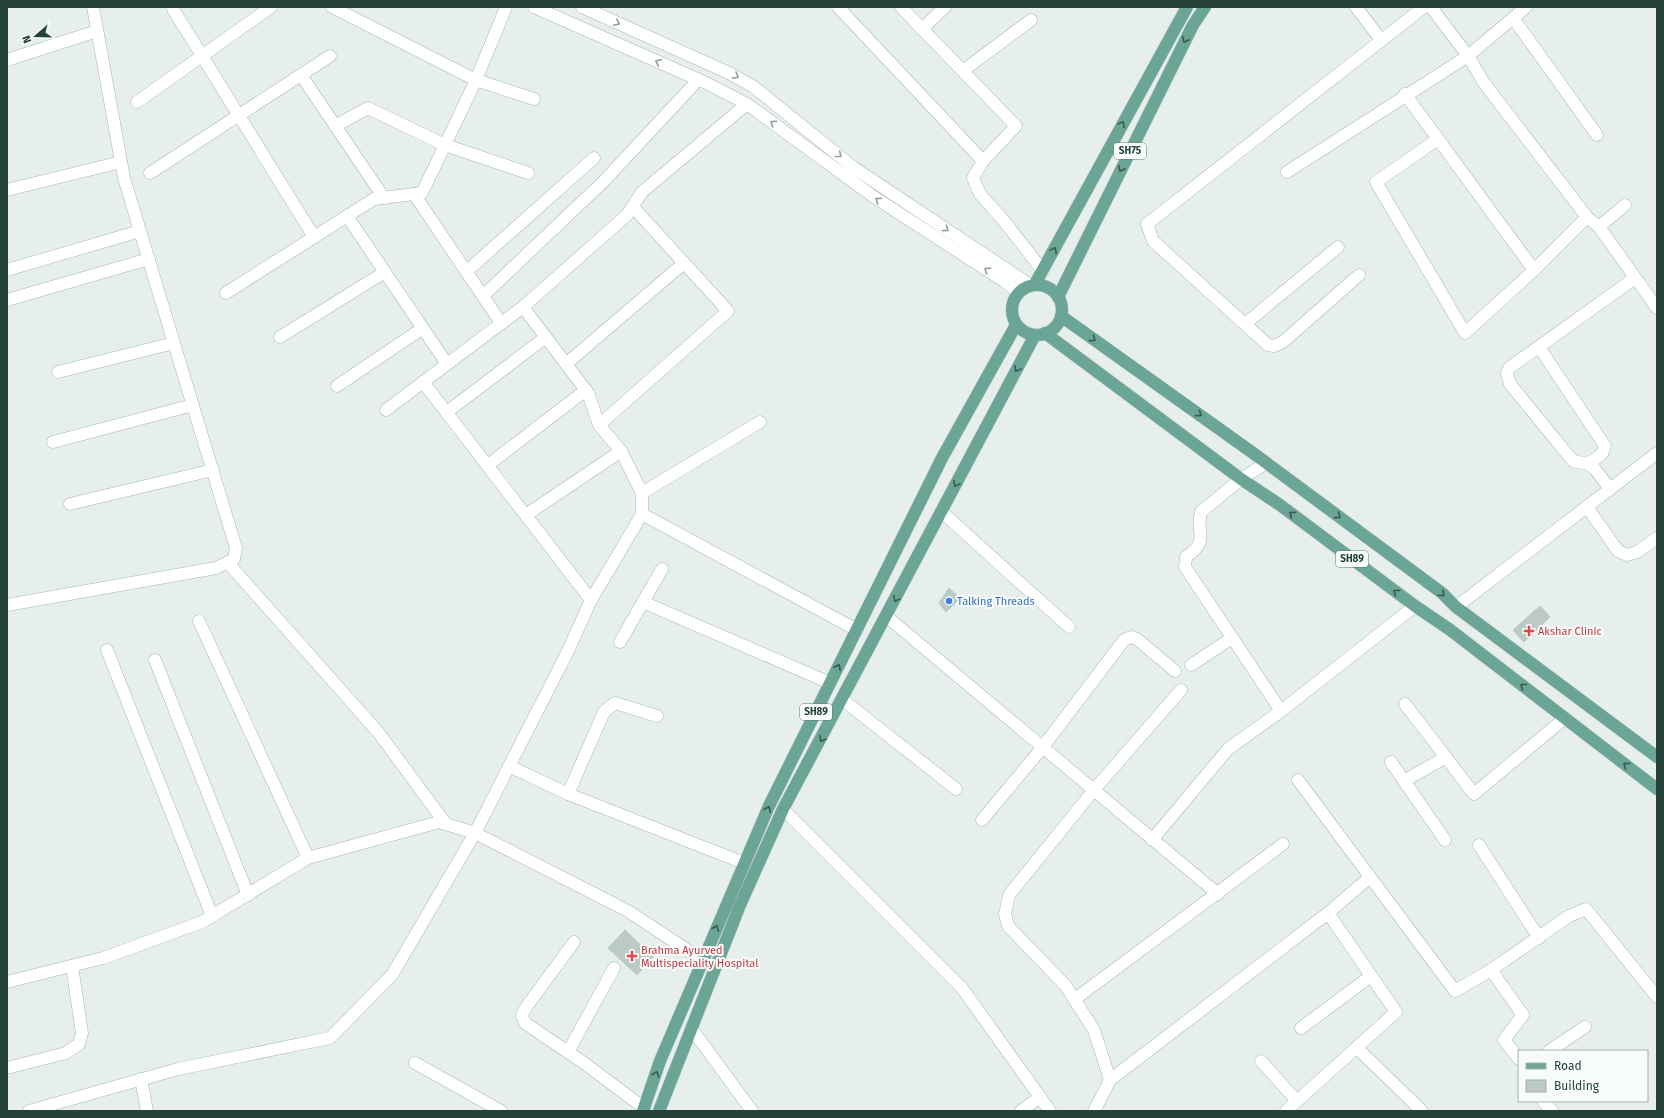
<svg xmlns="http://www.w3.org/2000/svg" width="1664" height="1118" viewBox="0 0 1664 1118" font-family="'Fira Sans',sans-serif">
	<rect width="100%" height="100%" fill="#e6efeb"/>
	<g fill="#bbcac4" stroke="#b8c9c2">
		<polygon points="949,588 960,598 946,612 939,603"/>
		<polygon points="1540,606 1550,617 1524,642 1513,630"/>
		<polygon points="625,930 653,957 637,975 608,948"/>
	</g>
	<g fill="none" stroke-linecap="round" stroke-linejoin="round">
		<defs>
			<g id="minor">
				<polyline points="332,7 476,80 534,99"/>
				<polyline points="838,7 983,161"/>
				<polyline points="901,7 1016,126 983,161 973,178 980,194 1004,221 1043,271"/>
				<polyline points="1356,7 1381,40"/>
				<polyline points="1431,7 1468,56 1484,83 1587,217"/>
				<polyline points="173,9 314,237"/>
				<polyline points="1513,18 1597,135"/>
				<polyline points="922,29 945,7"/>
				<polyline points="7,60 97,31"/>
				<polyline points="964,70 1031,20"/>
				<polyline points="301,75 384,198"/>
				<polyline points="1405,94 1534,270"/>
				<polyline points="137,102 271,7"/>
				<polyline points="335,126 368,108 445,145 528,173"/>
				<polyline points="1438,139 1376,182 1465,333 1534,270 1587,217 1599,227 1625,205"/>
				<polyline points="1287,172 1468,56 1526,7"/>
				<polyline points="150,173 330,56"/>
				<polyline points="7,190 121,162"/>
				<polyline points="414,194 501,323"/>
				<polyline points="347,216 447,364"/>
				<polyline points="1599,227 1657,308"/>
				<polyline points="7,270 140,231"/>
				<polyline points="467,271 594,158"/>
				<polyline points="1359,275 1283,342 1274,346 1268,345 1153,241 1147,224 1424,7"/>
				<polyline points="226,293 374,199 422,193 476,80 506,7"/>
				<polyline points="483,296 604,181 698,80"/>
				<polyline points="7,300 149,259"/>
				<polyline points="523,307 588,393 599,425 621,451 642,493 642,514 857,630"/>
				<polyline points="1245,324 1338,247"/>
				<polyline points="280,337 385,272"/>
				<polyline points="1539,347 1605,446 1602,454 1588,464"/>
				<polyline points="566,364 684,263"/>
				<polyline points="58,372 174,343"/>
				<polyline points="423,382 591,600"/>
				<polyline points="337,386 423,328"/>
				<polyline points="386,410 523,307 627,215 642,192 747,104"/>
				<polyline points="447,412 546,337"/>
				<polyline points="599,425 728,311 633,207"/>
				<polyline points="53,442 193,405"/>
				<path d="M 1266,463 L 1241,479 L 1201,512 C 1195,535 1211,539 1186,557 L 1185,567 L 1281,711"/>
				<polyline points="488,465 586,390"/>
				<polyline points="1610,489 1595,469 1588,464 1573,461 1510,384 1507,373 1509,368 1635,278"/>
				<polyline points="642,493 760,422"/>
				<polyline points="70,504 213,470"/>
				<polyline points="1587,507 1618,551 1627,555 1637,552 1657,538"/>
				<polyline points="942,512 1069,627"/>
				<polyline points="526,515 621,451"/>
				<polyline points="228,563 378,732 446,824"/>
				<polyline points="643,602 830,683"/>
				<polyline points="7,605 216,568 234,559 236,548 124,178 93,7"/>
				<polyline points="1456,607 1657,453"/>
				<polyline points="886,616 1218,894"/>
				<polyline points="199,621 308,858"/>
				<polyline points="620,642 662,569"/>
				<polyline points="107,650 212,916"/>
				<polyline points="155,660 248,895"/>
				<polyline points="1191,665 1232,638"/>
				<polyline points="843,700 956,789"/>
				<polyline points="1405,704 1474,794 1565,718"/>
				<polyline points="1391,762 1445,840"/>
				<polyline points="509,766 568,794 744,863"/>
				<polyline points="1298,780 1455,991 1491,970 1569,916 1586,909 1657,997"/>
				<polyline points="1404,781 1446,757"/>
				<polyline points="568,794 604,712 615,703 657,716"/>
				<polyline points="783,809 962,988 1050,1111"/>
				<polyline points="982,820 1042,748 1124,640 1131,637 1137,639 1175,671"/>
				<polyline points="1152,840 1228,749 1281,711 1415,606"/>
				<polyline points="1479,845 1539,938"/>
				<polyline points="1328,913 1370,877"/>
				<polyline points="574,942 524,1010 522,1016 525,1023 584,1063 644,1108"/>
				<polyline points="1491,970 1523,1015 1504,1040 1519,1059"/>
				<polyline points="7,982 103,958 202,922 308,858 439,822 475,833 628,911 702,960"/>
				<polyline points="1075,999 1283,844"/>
				<polyline points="691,1028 752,1111"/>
				<polyline points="1301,1028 1371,976"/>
				<polyline points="1357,1048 1422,1111"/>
				<polyline points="1549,1051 1585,1027"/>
				<polyline points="568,1052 614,968"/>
				<polyline points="1261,1061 1297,1101"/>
				<polyline points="415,1063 501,1111"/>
				<polyline points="7,1068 66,1053 79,1044 82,1033 72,966"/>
				<polyline points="141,1079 147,1111"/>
				<polyline points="1110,1080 1094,1030 1065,985 1008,926 1005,914 1009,895 1093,791 1181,690"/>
				<polyline points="1543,1101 1552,1111"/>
				<polyline points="29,1111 178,1069 330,1038 392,975 475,833 568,651 591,600 642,514"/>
				<polyline points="1021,1111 1040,1097"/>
				<polyline points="1094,1111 1110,1080 1328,913 1396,1012 1286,1111"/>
			</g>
			<g id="tertiary">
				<polyline points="534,7 704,82 747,104 874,197 1004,281 1019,293"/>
				<polyline points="582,7 729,73 754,87 854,168 1030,285"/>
			</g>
			<g id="primary">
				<polyline points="1035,284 1187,7"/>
				<circle cx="1037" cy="310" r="25"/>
				<polyline points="1058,297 1193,25 1205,7"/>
				<polyline points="1061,316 1253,453 1442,593 1456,607 1657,757"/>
				<polyline points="1045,333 1241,479 1280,505 1415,606 1449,629 1657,789"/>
				<polyline points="643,1111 660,1061 769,806 942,458 1016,325"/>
				<polyline points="659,1111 740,905 783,809 1035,335"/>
			</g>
		</defs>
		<use href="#minor" stroke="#a8b8b2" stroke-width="13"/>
		<use href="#tertiary" stroke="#a8b8b2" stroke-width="13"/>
		<use href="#primary" stroke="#c2cac8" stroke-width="13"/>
		<use href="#minor" stroke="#fff" stroke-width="12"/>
		<use href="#tertiary" stroke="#fff" stroke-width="12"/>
		<use href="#primary" stroke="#6aa596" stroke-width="12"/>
	</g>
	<defs><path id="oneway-chevron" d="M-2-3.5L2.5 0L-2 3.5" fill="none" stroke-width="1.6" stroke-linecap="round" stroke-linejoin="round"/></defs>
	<g stroke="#92a09c">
		<use href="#oneway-chevron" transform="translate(617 23) rotate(25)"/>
		<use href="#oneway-chevron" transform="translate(658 62) rotate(-156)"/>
		<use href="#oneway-chevron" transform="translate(736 76) rotate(29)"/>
		<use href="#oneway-chevron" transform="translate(773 123) rotate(-144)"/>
		<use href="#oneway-chevron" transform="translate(839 155) rotate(38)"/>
		<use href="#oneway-chevron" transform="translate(878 200) rotate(-146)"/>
		<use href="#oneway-chevron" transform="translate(946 229) rotate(34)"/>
		<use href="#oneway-chevron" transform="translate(987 270) rotate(-147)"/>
	</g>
	<g stroke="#365b51">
		<use href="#oneway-chevron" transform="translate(1185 40) rotate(116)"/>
		<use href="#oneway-chevron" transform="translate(1122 124) rotate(-62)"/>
		<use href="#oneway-chevron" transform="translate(1121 169) rotate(116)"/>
		<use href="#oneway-chevron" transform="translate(1054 250) rotate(-62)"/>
		<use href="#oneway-chevron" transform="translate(1093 339) rotate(36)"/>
		<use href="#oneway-chevron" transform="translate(1017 369) rotate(118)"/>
		<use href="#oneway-chevron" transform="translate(1199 414) rotate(36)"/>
		<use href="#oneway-chevron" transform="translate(956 484) rotate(118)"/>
		<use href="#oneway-chevron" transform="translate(1292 514) rotate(-143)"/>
		<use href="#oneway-chevron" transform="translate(1338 516) rotate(37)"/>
		<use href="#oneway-chevron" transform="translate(1396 592) rotate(-143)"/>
		<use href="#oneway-chevron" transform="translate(1442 594) rotate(41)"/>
		<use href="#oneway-chevron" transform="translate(896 599) rotate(118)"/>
		<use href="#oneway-chevron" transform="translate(838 667) rotate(-63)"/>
		<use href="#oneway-chevron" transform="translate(1523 686) rotate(-142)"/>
		<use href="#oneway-chevron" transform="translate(822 739) rotate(119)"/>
		<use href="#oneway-chevron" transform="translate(1626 765) rotate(-143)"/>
		<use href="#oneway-chevron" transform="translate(768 809) rotate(-66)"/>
		<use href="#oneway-chevron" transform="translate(716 928) rotate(-67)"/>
		<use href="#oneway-chevron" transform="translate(656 1074) rotate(-71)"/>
	</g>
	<circle fill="#3f7fe0" stroke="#f7fbf9" stroke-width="1.5" cx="949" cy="601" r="4"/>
	<g fill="#e0444e" stroke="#f7fbf9" stroke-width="1.5">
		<path d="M1527 625h4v4h4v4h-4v4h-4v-4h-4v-4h4z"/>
		<path d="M630 950h4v4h4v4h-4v4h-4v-4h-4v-4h4z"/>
	</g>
	<g text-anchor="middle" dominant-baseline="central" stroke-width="4" stroke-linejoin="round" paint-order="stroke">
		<g fill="#f7fbf9" stroke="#637a73" stroke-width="1">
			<rect x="1114" y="143" width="32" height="16" rx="3"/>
			<rect x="1336" y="551" width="32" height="16" rx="3"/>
			<rect x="800" y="704" width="32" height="16" rx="3"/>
		</g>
		<g font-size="10" font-weight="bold" fill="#24423a">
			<text x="1130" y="151">SH75</text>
			<text x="1352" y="559">SH89</text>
			<text x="816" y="712">SH89</text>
		</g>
		<g font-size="11" fill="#366cbe" stroke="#f7fbf9" text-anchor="start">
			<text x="957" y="601">Talking Threads</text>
		</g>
		<g font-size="11" fill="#be3a42" stroke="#f7fbf9" text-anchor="start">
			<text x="1538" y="631">Akshar Clinic</text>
			<text x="641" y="950">Brahma Ayurved<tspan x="641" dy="13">Multispeciality Hospital</tspan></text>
		</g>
	</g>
	<rect width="1664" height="1118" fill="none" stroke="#24423a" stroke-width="16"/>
	<rect x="1518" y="1050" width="130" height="52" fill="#f7fbf9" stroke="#a3b1ad"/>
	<rect x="1526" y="1063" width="20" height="6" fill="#6aa596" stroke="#a3b1ad"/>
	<text x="1554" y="1070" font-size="12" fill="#24423a">Road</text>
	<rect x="1526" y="1080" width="20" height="12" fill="#bbcac4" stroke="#a3b1ad"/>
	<text x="1554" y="1090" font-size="12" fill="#24423a">Building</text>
	<g transform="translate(36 36) rotate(250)" stroke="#f7fbf9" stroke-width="3" paint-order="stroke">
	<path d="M0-3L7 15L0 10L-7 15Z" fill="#24423a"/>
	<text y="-6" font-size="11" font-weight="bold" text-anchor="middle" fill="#24423a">N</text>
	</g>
</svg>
